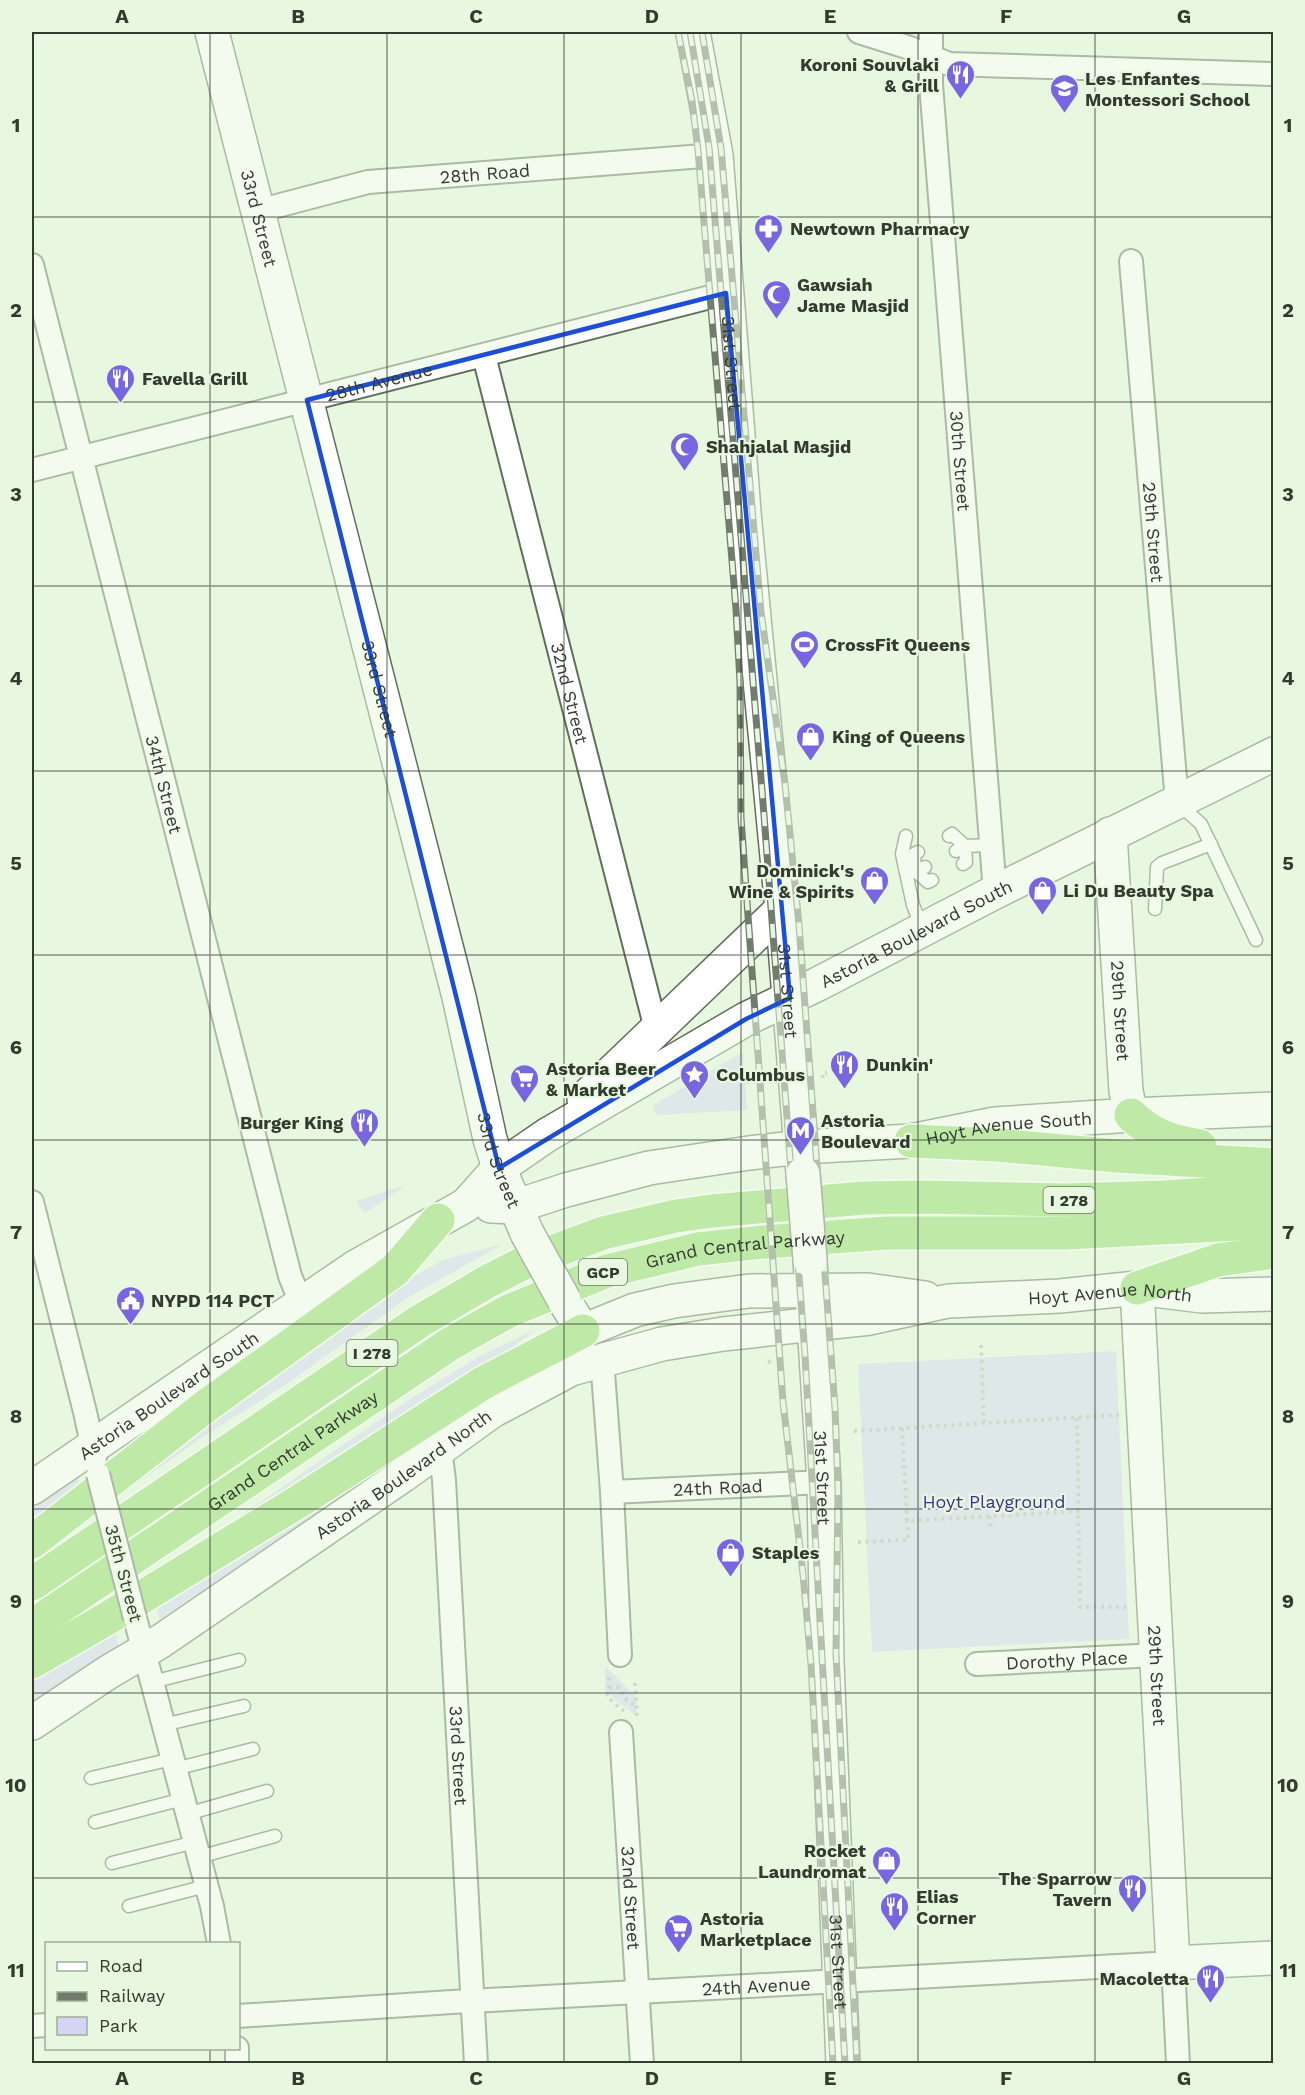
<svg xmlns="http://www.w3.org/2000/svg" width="1305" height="2095" viewBox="0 0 1305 2095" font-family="'Work Sans',sans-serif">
	<rect width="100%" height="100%" fill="#e8f8e0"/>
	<g fill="#d5d5f3">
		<polygon points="743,1052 747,1110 656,1115 653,1105"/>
		<polygon points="406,1185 365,1213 356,1201"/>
		<polygon points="503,1244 409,1297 288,1383 200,1439 126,1491 125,1485 391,1289 443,1260"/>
		<polygon points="536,1329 469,1381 167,1563 230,1523 405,1402 478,1357"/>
		<polygon points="1116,1351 1129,1639 872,1652 858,1364"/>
		<polygon points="453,1421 160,1619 156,1606"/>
		<polygon points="77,1476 81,1490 32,1528 32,1507"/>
		<polygon points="115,1630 119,1648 32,1707 32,1679"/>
		<polygon points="605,1666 636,1696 637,1717 608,1693 608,1697 605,1697"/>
	</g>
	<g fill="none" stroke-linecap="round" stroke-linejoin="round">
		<defs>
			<g id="lane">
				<polyline points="1179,804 1201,824 1256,940"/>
				<polyline points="906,836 902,854 913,905 922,928"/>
				<polyline points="949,836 952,834 965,846 956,851"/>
				<polyline points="918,852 914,854 915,871 925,867"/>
				<polyline points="963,864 966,862 965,846 991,845"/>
				<polyline points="911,873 915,871 928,882 932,880"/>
				<polyline points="1155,909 1157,867 1162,863 1211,844"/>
				<polyline points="152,1682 239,1660"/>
				<polyline points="163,1725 244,1706"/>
				<polyline points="175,1769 253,1749"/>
				<polyline points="91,1778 172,1759"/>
				<polyline points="187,1814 267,1791"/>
				<polyline points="95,1822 183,1799"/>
				<polyline points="199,1857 275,1836"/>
				<polyline points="112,1863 195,1842"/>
				<polyline points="129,1906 206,1886"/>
			</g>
			<g id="street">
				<polyline points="859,32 910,48 949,64 1274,74"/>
				<path id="s1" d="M 931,32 L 931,84 L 995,892"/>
				<path id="s2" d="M 258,211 L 368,182 L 716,155"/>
				<path id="s3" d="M 1131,261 L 1177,802"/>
				<path id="s4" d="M 32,265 L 290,1276 L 301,1303"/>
				<path id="s5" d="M 484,356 L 656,1029"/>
				<path id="s6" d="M 32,470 L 726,293"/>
				<polyline points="32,1202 85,1412 95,1458"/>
				<polyline points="602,1359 612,1492 620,1655"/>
				<path id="s7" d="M 440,1448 L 444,1480 L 476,2064"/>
				<path id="s8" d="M 612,1492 L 824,1482"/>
				<polyline points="135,1618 212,1906 219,1944"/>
				<path id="s9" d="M 977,1664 L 1157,1655"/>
				<path id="s10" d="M 621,1732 L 642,2064"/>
				<path id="s11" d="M 238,2016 L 452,2002 L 1173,1963 L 1178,2064"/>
				<polyline points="32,2026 46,2025"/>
				<polyline points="237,2048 237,2064"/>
			</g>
			<g id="secondary">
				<path id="s12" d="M 212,32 L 459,997 L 490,1139 L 499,1168 L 527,1233"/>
				<path id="s13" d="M 693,32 L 716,155 L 745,524 L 782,909 L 803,1174"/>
				<path id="s14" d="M 1110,834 L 1126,1091 L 1131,1115"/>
				<polyline points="584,1099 782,909"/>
				<path id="s15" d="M 491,1206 L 514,1207 L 566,1190 L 649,1168 L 749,1153 L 801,1147 L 911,1141 L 995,1124 L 1131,1115 L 1274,1109"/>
				<path id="s16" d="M 810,1260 L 824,1482 L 827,1662 L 843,2064"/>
				<path id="s17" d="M 1137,1288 L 1173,1963 L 1274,1958"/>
				<polyline points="564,1300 583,1331 635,1310 674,1301 749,1291 868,1290 925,1298"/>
				<path id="s18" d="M 32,1488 L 354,1268 L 466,1205 L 499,1168 L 547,1135 L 746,1019 L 818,984 L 995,892 L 1274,754"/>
				<path id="s19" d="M 32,1723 L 107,1673 L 161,1641 L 402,1476 L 492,1411 L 571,1369 L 662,1344 L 723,1334 L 870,1318 L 948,1301 L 1060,1296 L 1137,1288 L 1202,1296 L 1274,1294"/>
			</g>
			<g id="highway">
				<path d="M 1131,1115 C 1153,1136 1171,1141 1200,1146"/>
				<polyline points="911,1141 997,1145 1117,1156 1274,1165"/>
				<polyline points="1137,1288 1218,1260 1274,1252"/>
				<polyline points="32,1542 206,1406 395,1270 438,1220"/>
				<polyline points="32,1584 420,1321 490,1280 526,1262 603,1233 676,1216 712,1211 864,1198 920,1197 1066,1200 1164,1197 1274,1190"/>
				<path id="s20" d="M 32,1626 L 450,1344 L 509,1311 L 607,1271 L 698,1249 L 764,1242 L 887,1233 L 1066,1233 L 1274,1222"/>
				<polyline points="32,1662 108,1618 301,1500 483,1383 583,1331"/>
			</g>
		</defs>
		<use href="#lane" stroke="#616f5a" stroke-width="15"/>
		<use href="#street" stroke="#616f5a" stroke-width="26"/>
		<use href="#secondary" stroke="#616f5a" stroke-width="36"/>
		<use href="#highway" stroke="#fff" stroke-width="36"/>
		<g stroke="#aebba7" stroke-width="4" stroke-dasharray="3 4.5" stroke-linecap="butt">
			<polyline points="823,1078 822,1074 827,1073"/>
			<polyline points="748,1081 749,1084"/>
			<polyline points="981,1345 984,1423"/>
			<polyline points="768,1362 772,1361"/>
			<polyline points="1077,1418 1080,1607 1130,1607"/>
			<polyline points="902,1428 907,1521 1079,1511"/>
			<polyline points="854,1431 1119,1415"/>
			<polyline points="989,1516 991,1529"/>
			<polyline points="858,1542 908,1540 907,1521"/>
			<polyline points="635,1683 637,1719"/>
			<polyline points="609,1688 609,1675"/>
			<path d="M 624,1711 C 617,1705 604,1698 609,1688 L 618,1687 L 627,1700 L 637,1707"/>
		</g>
		<use href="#lane" stroke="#fff" stroke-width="12"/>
		<use href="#street" stroke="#fff" stroke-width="22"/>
		<use href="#secondary" stroke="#fff" stroke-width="33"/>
		<use href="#highway" stroke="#8cd862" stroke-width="33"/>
		<defs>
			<g id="rail">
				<polyline points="678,32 692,101 698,150 736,609 740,682 741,818 783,1402 803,1574 811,1664 833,2064"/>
				<path id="s21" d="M 690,32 L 709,147 L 764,815 L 805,1355 L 845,2064"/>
				<polyline points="702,32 721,148 761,612 785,784 799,925 835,1408 838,1490 836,1654 857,2064"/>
			</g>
		</defs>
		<use href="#rail" stroke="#717c6d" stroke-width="7"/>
		<use href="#rail" stroke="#e8f8e0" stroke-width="4.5" stroke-dasharray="14" stroke-linecap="butt"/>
		<defs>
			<polyline id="street-bridge" points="98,1474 135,1618"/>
			<g id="secondary-bridge">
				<polyline points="803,1174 810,1260"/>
				<polyline points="527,1233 564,1300"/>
			</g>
		</defs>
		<use href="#street-bridge" stroke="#616f5a" stroke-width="26" stroke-linecap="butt"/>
		<use href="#secondary-bridge" stroke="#616f5a" stroke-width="36" stroke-linecap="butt"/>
		<use href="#street-bridge" stroke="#fff" stroke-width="22"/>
		<use href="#secondary-bridge" stroke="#fff" stroke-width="33"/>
	</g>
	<path d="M0 0H1305V2095H0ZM 726,293 L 790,998 L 746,1019 L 499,1168 L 307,400 Z" fill="#e8f8e0" fill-opacity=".55" fill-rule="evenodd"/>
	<path fill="none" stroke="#1d4ed8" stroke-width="4.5" stroke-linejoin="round" d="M 726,293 L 790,998 L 746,1019 L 499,1168 L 307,400 Z"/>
	<path fill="none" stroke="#333a30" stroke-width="1.5" stroke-opacity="0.55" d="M 210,32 L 210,1944M 387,32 L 387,2064M 564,32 L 564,2064M 741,32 L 741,2064M 918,32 L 918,2064M 1095,32 L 1095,2064M 32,217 L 1274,217M 32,402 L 1274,402M 32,586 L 1274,586M 32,771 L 1274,771M 32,955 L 1274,955M 32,1140 L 1274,1140M 32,1324 L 1274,1324M 32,1509 L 1274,1509M 32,1693 L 1274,1693M 32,1878 L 1274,1878M 210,2048 L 210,2064"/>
	<defs>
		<symbol id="restaurant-pin" viewBox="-11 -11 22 30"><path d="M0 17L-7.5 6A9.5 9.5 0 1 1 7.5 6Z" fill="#7865e0" stroke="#e8f8e0"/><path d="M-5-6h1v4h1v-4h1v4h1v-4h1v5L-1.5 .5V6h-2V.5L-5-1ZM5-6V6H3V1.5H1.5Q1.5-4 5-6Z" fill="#fff"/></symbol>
		<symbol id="school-pin" viewBox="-11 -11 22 30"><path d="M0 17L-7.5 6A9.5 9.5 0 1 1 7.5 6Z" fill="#7865e0" stroke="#e8f8e0"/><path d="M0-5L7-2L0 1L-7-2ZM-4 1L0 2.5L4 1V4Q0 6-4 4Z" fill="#fff"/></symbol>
		<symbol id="pharmacy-pin" viewBox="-11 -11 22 30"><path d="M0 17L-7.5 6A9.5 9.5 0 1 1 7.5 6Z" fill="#7865e0" stroke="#e8f8e0"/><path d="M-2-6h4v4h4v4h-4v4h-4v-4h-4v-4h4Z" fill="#fff"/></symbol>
		<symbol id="mosque-pin" viewBox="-11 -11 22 30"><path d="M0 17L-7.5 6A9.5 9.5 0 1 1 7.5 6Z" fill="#7865e0" stroke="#e8f8e0"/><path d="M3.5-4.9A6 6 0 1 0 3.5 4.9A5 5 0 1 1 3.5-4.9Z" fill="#fff"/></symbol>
		<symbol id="stadium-pin" viewBox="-11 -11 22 30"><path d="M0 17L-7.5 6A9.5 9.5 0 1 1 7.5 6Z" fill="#7865e0" stroke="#e8f8e0"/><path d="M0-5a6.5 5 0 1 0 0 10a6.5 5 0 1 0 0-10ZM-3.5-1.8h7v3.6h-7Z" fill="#fff"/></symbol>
		<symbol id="shop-pin" viewBox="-11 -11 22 30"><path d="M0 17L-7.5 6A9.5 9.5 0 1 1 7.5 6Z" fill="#7865e0" stroke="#e8f8e0"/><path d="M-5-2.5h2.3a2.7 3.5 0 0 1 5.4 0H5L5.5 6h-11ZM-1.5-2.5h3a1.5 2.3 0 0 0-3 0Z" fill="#fff"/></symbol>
		<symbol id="sight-pin" viewBox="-11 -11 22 30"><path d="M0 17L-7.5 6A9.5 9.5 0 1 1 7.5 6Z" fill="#7865e0" stroke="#e8f8e0"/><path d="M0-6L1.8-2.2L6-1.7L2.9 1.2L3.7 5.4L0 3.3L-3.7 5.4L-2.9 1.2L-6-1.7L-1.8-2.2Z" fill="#fff"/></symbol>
		<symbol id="supermarket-pin" viewBox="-11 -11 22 30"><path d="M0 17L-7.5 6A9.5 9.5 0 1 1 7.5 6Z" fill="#7865e0" stroke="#e8f8e0"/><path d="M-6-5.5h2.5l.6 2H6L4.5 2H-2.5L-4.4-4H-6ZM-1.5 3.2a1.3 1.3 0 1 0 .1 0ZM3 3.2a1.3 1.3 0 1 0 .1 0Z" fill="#fff"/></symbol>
		<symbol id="metro-pin" viewBox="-11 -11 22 30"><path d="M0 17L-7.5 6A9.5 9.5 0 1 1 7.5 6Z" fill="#7865e0" stroke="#e8f8e0"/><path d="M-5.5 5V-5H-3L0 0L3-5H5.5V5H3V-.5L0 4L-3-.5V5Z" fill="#fff"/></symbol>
		<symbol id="civic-pin" viewBox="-11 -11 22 30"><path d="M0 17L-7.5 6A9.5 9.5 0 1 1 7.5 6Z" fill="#7865e0" stroke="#e8f8e0"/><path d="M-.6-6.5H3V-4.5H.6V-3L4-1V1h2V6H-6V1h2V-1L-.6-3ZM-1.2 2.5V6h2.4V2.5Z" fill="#fff"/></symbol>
	</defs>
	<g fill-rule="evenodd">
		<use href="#restaurant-pin" x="944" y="58" width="33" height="45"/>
		<use href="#school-pin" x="1048" y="72" width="33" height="45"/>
		<use href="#pharmacy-pin" x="752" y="212" width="33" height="45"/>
		<use href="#mosque-pin" x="760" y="278" width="33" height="45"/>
		<use href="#restaurant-pin" x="104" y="362" width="33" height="45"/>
		<use href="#mosque-pin" x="668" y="430" width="33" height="45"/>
		<use href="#stadium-pin" x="788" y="628" width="33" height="45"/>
		<use href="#shop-pin" x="794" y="720" width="33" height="45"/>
		<use href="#shop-pin" x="858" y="864" width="33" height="45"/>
		<use href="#shop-pin" x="1026" y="874" width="33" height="45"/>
		<use href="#restaurant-pin" x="828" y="1048" width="33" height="45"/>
		<use href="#sight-pin" x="678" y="1058" width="33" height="45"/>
		<use href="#supermarket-pin" x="508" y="1062" width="33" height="45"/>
		<use href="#restaurant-pin" x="348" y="1106" width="33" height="45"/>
		<use href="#metro-pin" x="784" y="1114" width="33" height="45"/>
		<use href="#civic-pin" x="114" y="1284" width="33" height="45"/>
		<use href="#shop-pin" x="714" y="1536" width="33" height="45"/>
		<use href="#shop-pin" x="870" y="1844" width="33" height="45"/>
		<use href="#restaurant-pin" x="1116" y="1872" width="33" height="45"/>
		<use href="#restaurant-pin" x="878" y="1890" width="33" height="45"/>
		<use href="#supermarket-pin" x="662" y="1912" width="33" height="45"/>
		<use href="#restaurant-pin" x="1194" y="1962" width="33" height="45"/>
	</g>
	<g text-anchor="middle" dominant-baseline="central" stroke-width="4.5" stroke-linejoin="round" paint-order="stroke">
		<g fill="#e8f8e0" stroke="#697365" stroke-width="1.5">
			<rect x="1043.5" y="1187" width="51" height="26" rx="4.5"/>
			<rect x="579" y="1259" width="48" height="26" rx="4.5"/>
			<rect x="346.5" y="1340" width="51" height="26" rx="4.5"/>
		</g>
		<g font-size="16" font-weight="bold" fill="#333a30">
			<text x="1069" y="1200">I 278</text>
			<text x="603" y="1272">GCP</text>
			<text x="372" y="1353">I 278</text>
		</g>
		<g font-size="18" font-weight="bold" fill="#333a30" stroke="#e8f8e0" text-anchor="start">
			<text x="939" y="64" text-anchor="end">Koroni Souvlaki<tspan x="939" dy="21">&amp; Grill</tspan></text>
			<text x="1085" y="78">Les Enfantes<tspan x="1085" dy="21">Montessori School</tspan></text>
			<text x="790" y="228">Newtown Pharmacy</text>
			<text x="797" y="284">Gawsiah<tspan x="797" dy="21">Jame Masjid</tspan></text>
			<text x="142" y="378">Favella Grill</text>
			<text x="706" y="446">Shahjalal Masjid</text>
			<text x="825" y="644">CrossFit Queens</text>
			<text x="832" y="736">King of Queens</text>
			<text x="854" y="870" text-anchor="end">Dominick's<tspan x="854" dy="21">Wine &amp; Spirits</tspan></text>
			<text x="1063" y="890">Li Du Beauty Spa</text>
			<text x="866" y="1064">Dunkin'</text>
			<text x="546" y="1068">Astoria Beer<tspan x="546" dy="21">&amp; Market</tspan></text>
			<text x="716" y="1074">Columbus</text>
			<text x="821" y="1120">Astoria<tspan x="821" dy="21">Boulevard</tspan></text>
			<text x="343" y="1122" text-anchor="end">Burger King</text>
			<text x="151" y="1300">NYPD 114 PCT</text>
			<text x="752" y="1552">Staples</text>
			<text x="866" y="1850" text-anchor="end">Rocket<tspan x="866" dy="21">Laundromat</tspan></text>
			<text x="1112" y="1878" text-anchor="end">The Sparrow<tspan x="1112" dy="21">Tavern</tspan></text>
			<text x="916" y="1896">Elias<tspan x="916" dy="21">Corner</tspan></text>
			<text x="700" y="1918">Astoria<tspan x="700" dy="21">Marketplace</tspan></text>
			<text x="1189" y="1978" text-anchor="end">Macoletta</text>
		</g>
		<g font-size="18" fill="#333a30" stroke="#e8f8e0">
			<text stroke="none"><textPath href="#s2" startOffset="231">28th Road</textPath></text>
			<text stroke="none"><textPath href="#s12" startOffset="192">33rd Street</textPath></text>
			<text stroke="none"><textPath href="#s13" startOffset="334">31st Street</textPath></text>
			<text stroke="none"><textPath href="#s6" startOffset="358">28th Avenue</textPath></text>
			<text stroke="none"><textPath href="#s1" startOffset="430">30th Street</textPath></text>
			<text stroke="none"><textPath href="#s3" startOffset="272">29th Street</textPath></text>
			<text stroke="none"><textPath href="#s12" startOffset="678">33rd Street</textPath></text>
			<text stroke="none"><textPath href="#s5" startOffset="348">32nd Street</textPath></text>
			<text stroke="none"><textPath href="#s4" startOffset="536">34th Street</textPath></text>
			<text stroke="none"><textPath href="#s18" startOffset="1047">Astoria Boulevard South</textPath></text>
			<text stroke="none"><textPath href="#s13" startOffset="964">31st Street</textPath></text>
			<text stroke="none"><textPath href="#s14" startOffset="177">29th Street</textPath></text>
			<text stroke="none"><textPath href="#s15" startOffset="526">Hoyt Avenue South</textPath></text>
			<text stroke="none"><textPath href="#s12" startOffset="1164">33rd Street</textPath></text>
			<text stroke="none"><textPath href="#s20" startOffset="818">Grand Central Parkway</textPath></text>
			<text stroke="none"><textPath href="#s19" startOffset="1192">Hoyt Avenue North</textPath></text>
			<text stroke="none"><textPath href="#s18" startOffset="165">Astoria Boulevard South</textPath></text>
			<text stroke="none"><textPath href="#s20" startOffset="314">Grand Central Parkway</textPath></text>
			<text stroke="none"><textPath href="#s19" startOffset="447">Astoria Boulevard North</textPath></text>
			<text stroke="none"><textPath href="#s16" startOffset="218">31st Street</textPath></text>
			<text stroke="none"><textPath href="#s8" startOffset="106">24th Road</textPath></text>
			<text transform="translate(124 1573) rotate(75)">35th Street</text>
			<text stroke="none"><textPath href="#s9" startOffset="90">Dorothy Place</textPath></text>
			<text stroke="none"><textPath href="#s17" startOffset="388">29th Street</textPath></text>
			<text stroke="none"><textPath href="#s7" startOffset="308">33rd Street</textPath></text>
			<text stroke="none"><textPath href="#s10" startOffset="166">32nd Street</textPath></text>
			<text stroke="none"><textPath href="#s21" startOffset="1936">31st Street</textPath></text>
			<text stroke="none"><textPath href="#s11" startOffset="519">24th Avenue</textPath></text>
		</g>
		<g font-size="18" fill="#422e8c" stroke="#e8f8e0">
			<text x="994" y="1501">Hoyt Playground</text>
		</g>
	</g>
	<rect width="1305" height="2095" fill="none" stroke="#e8f8e0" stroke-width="66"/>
	<rect x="45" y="1942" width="195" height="108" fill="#e8f8e0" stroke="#a0ac9a" stroke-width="1.5"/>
	<rect x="57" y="1962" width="30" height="9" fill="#ffffff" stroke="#a0ac9a" stroke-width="1.5"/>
	<text x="99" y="1972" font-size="18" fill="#333a30">Road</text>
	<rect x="57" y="1992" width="30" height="9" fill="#717c6d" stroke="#a0ac9a" stroke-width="1.5"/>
	<text x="99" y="2002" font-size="18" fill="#333a30">Railway</text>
	<rect x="57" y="2017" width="30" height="18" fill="#d5d5f3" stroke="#a0ac9a" stroke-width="1.5"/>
	<text x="99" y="2032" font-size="18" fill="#333a30">Park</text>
	<rect x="33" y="33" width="1239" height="2029" fill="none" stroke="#333a30" stroke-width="2"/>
	<g font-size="20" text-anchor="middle" font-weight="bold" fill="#333a30">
		<text x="122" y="23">A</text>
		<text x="298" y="23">B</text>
		<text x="476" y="23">C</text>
		<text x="652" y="23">D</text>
		<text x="830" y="23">E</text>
		<text x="1006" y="23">F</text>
		<text x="1184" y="23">G</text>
		<text x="16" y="132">1</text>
		<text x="1288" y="132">1</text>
		<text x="16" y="317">2</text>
		<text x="1288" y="317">2</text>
		<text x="16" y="501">3</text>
		<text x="1288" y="501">3</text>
		<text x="16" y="685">4</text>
		<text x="1288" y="685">4</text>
		<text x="16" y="870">5</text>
		<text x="1288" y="870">5</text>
		<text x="16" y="1054">6</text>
		<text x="1288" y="1054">6</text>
		<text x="16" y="1239">7</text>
		<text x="1288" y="1239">7</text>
		<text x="16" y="1423">8</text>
		<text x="1288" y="1423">8</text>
		<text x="16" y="1608">9</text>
		<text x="1288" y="1608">9</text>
		<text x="16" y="1792">10</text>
		<text x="1288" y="1792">10</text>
		<text x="16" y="1977">11</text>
		<text x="1288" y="1977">11</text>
		<text x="122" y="2085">A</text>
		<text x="298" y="2085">B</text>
		<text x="476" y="2085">C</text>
		<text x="652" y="2085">D</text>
		<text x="830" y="2085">E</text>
		<text x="1006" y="2085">F</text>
		<text x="1184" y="2085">G</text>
	</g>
</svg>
